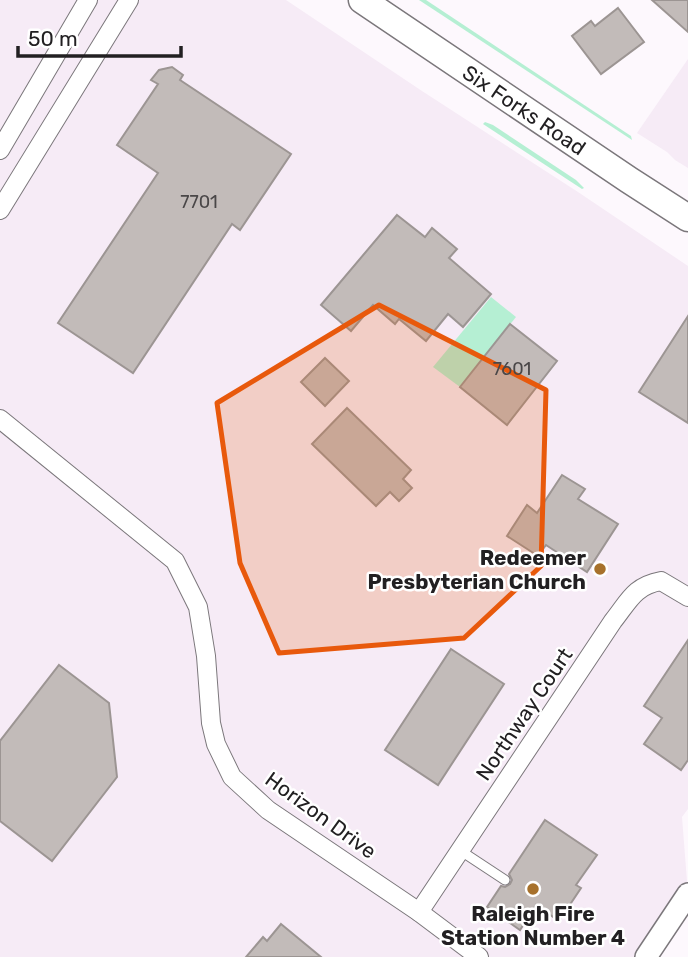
<svg xmlns="http://www.w3.org/2000/svg" width="688" height="957" viewBox="0 0 688 957" font-family="Rubik,sans-serif">
	<rect width="100%" height="100%" fill="#fdf8fd"/>
	<g fill="#f6ebf6">
		<polygon points="0,0 286,0 422,91 578,192 688,266 688,809 682,817 688,894 646,957 0,957"/>
		<polygon points="688,59 688,168 675,160 667,152 637,133"/>
	</g>
	<g fill="#b5efd3">
		<polygon points="419,0 426,0 631,136 632,140"/>
		<polygon points="485,122 493,125 576,180 584,188 582,189 483,124"/>
		<polygon points="491,297 516,317 460,387 433,367"/>
	</g>
	<g fill="#c2bbb9" stroke="#9c9593" stroke-width="2">
		<polygon points="652,0 688,0 688,32"/>
		<polygon points="618,8 644,42 601,74 572,36 591,21 595,26"/>
		<polygon points="172,67 183,75 180,80 291,154 240,230 232,224 133,373 58,323 158,173 117,145 158,84 151,80 159,70"/>
		<polygon points="397,215 425,237 432,228 457,249 449,258 491,294 463,327 448,314 426,341 399,319 395,324 373,305 351,331 321,305"/>
		<polygon points="688,316 688,423 639,392"/>
		<polygon points="510,324 557,361 507,425 460,387"/>
		<polygon points="325,358 349,381 325,406 301,382"/>
		<polygon points="347,408 411,470 403,479 412,488 399,501 390,492 376,506 312,444"/>
		<polygon points="562,475 585,489 578,499 618,524 587,572 546,545 538,556 507,536 527,505 537,513"/>
		<polygon points="688,640 688,760 681,770 644,744 662,718 644,706"/>
		<polygon points="451,649 504,684 438,785 385,750"/>
		<polygon points="59,665 109,703 117,777 52,861 0,821 0,741"/>
		<polygon points="545,820 597,855 576,885 581,888 559,921 536,905 520,930 487,907 501,886 505,887 510,884 512,880 509,874"/>
		<polygon points="281,924 321,957 246,957 263,937 267,941"/>
	</g>
	<g fill="none" stroke-linecap="round" stroke-linejoin="round">
		<defs>
			<polyline id="service" points="461,851 505,880"/>
			<g id="minor">
				<polyline points="0,150 88,0"/>
				<polyline points="0,210 129,0"/>
				<polyline points="0,419 175,561 198,607 206,656 211,723 216,744 232,777 268,810 419,912 479,957"/>
				<path d="M 419,912 L 613,621 C 629,601 634,586 661,581 L 688,597"/>
			</g>
			<polyline id="tertiary" points="646,957 688,894"/>
			<g id="primary">
				<path id="s1" d="M 362,0 L 629,180 L 688,218"/>
			</g>
		</defs>
		<use href="#service" stroke="#7b777b" stroke-width="11"/>
		<use href="#minor" stroke="#7b777b" stroke-width="20"/>
		<use href="#tertiary" stroke="#7b777b" stroke-width="24"/>
		<use href="#primary" stroke="#7b777b" stroke-width="29"/>
		<use href="#service" stroke="#fff" stroke-width="9"/>
		<use href="#minor" stroke="#fff" stroke-width="18"/>
		<use href="#tertiary" stroke="#fff" stroke-width="21"/>
		<use href="#primary" stroke="#fff" stroke-width="26"/>
	</g>
	<path fill="#e8590c" fill-opacity="0.2" stroke="#e8590c" stroke-width="5" stroke-linejoin="round" d="M 379,305 L 546,390 L 541,566 L 464,638 L 279,653 L 240,563 L 217,403 Z"/>
	<g fill="#a7712c" stroke="#fff" stroke-width="2.5">
		<circle cx="600" cy="569" r="7"/>
		<circle cx="533" cy="889" r="7"/>
	</g>
	<g text-anchor="middle" dominant-baseline="central" stroke-width="5" stroke-linejoin="round" paint-order="stroke">
		<g font-size="18" fill="#4a4748">
			<text x="199" y="202">7701</text>
			<text x="512" y="369">7601</text>
		</g>
		<g font-size="21" fill="#222022" stroke="#fff">
			<text stroke="none"><textPath href="#s1" startOffset="196">Six Forks Road</textPath></text>
			<text transform="translate(524 714) rotate(-56)">Northway Court</text>
			<text transform="translate(321 815) rotate(36)">Horizon Drive</text>
		</g>
		<g font-size="21" font-weight="bold" fill="#222022" stroke="#fff" text-anchor="end">
			<text x="586" y="557">Redeemer<tspan x="586" dy="24">Presbyterian Church</tspan></text>
			<text x="533" y="913" text-anchor="middle">Raleigh Fire<tspan x="533" dy="24">Station Number 4</tspan></text>
		</g>
	</g>
	<path d="M18 46v10h163v-10" fill="none" stroke="#222022" stroke-width="3.5"/>
	<text x="28" y="46" font-size="21" fill="#222022" stroke="#ffffff" stroke-width="5" paint-order="stroke">50 m</text>
</svg>
